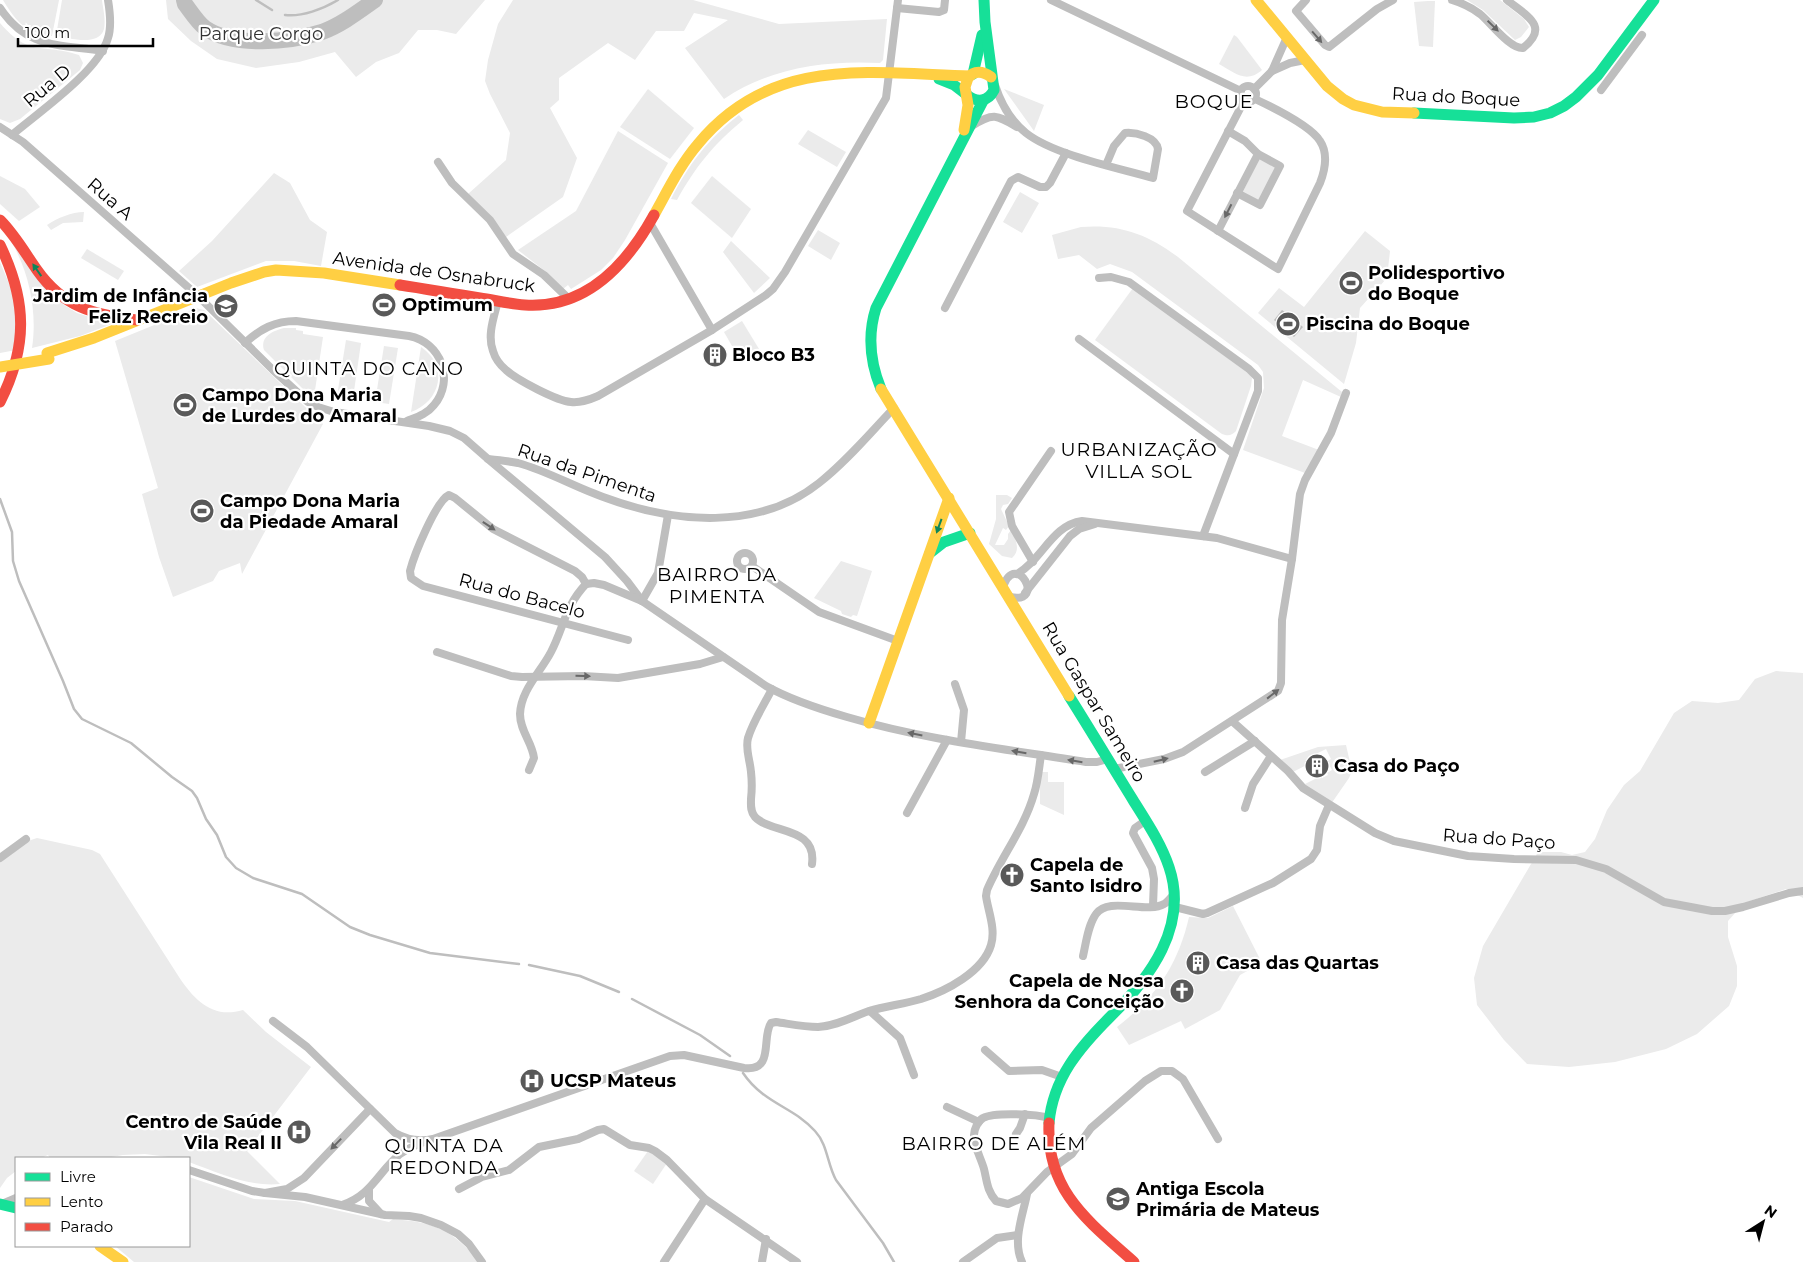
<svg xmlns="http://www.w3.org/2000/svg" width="1803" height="1262" viewBox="0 0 1803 1262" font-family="Montserrat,sans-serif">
	<rect width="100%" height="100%" fill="#fff"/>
	<g fill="#ebebeb">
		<path d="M 3,0 L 59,0 L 52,36 C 25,32 17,23 3,0 Z"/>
		<path d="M 62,0 L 102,0 C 103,9 106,20 104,29 C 99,47 69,38 56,36 Z"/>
		<polygon points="166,0 485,0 456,34 437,30 418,30 399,53 376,62 356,77 335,52 299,62 256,68 217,59 191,41 168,19"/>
		<path d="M 513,0 L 693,0 L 779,24 L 887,19 L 883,60 L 880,63 C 825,60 770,68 724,99 L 685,48 L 728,20 L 694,13 L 684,31 L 656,31 L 635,60 L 608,43 L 559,78 L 559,100 L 550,108 L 577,158 L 563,197 L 506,237 L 468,194 L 506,160 L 510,133 L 490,94 L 485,81 L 488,60 L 498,24 Z"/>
		<polygon points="1467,0 1500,0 1524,19 1529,27 1521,37 1515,40 1483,10"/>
		<polygon points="1428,1 1435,1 1433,47 1419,46 1414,2"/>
		<path d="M 0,23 C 30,58 42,43 79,55 L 83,63 L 80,70 L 20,119 L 10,123 L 0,119 Z"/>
		<path d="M 1234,35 L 1237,37 L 1262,70 C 1246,84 1235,73 1219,64 Z"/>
		<polygon points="648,89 694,128 670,159 620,127"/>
		<polygon points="1004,89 1044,105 1034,131"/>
		<path d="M 739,115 L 743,120 C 713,145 696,166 677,200 L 671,199 C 689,164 708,139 739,115 Z"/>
		<polygon points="808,130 846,152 837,167 798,144"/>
		<polygon points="618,131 668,163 625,240 613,258 601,270 571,289 568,285 563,289 545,271 518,250 576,211"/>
		<polygon points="1260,158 1277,166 1259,202 1242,193"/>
		<polygon points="274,173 290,183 310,220 327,232 321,266 294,261 266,261 197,287 179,271 212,241"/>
		<polygon points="0,176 25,189 40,207 19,221 0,204"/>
		<polygon points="712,176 751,209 732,238 691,203"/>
		<polygon points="1020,192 1039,203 1022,233 1003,222"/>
		<path d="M 84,212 L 83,222 L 63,223 L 51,230 L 47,225 C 57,218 72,212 84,212 Z"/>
		<path d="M 1081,227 C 1120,224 1147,234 1178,257 L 1342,392 L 1341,397 L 1303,380 L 1282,436 L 1319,450 L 1305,473 L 1243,450 L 1264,388 L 1263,372 L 1258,365 L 1132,272 L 1110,264 L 1097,269 L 1079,255 L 1058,259 L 1052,235 Z"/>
		<polygon points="818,230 840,243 831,260 808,246"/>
		<polygon points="1365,231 1390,251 1387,278 1360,308 1356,343 1344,384 1258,313 1279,288 1304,307"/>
		<path d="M 6,233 L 64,305 L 77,313 L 93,318 L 117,322 L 80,336 L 32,348 C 38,309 28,266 6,233 Z"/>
		<polygon points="731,241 770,278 754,293 723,252"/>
		<polygon points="87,249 124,271 118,280 81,258"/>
		<polygon points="0,262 10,286 16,306 16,350 0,353"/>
		<path d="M 1133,288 L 1249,374 L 1252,378 L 1251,386 L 1236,431 C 1231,436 1228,436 1222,434 L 1095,340 Z"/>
		<polygon points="196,308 204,310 323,424 242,574 240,563 219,571 213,581 173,597 159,557 142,494 158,488 115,341"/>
		<polygon points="742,321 759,349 740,360 724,332"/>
		<path d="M 284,328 L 296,328 L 296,330 L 303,331 L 303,334 L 323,337 L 314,397 L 305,391 L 264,350 C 260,336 273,331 284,328 Z"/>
		<polygon points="346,340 361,343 353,398 337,396"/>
		<polygon points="384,346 398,348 389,404 375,402"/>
		<path d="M 421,347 C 449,366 441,401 411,412 Z"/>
		<path d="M 996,495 L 1007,495 L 1012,498 L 1008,504 L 1003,505 L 1001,509 L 1009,526 L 1006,530 L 1003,528 L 995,545 L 1004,545 L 1008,539 L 1008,534 L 1011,530 C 1016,540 1021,550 1012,558 L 1002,556 L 989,544 L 996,519 Z"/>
		<polygon points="841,561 872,571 857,616 853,615 851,617 842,614 841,611 814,598"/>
		<polygon points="1776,671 1803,673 1803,898 1786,889 1744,903 1728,921 1728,937 1737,966 1737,986 1729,1006 1697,1034 1666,1049 1615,1062 1569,1067 1527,1064 1504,1040 1477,1005 1474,978 1483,946 1538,852 1561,852 1572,855 1585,852 1595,839 1607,810 1624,785 1640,771 1674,713 1692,701 1718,703 1739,700 1755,679"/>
		<polygon points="1346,745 1352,771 1349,778 1331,804 1303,785 1321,776 1322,778 1328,775 1327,773 1332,770 1327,761 1331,759 1326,749 1316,754 1318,759 1293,772 1280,760 1318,747"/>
		<polygon points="1040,772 1048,772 1048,782 1064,782 1064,815 1040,804"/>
		<path d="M 37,838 L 92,850 L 100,854 L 179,977 C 195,1001 213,1019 243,1010 L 266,1032 L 311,1067 L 247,1151 L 280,1184 C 248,1187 219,1173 189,1162 L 189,1158 L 176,1158 L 145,1154 L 123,1155 L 106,1158 L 50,1158 L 48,1155 L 41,1158 L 16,1158 L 16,1171 L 7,1178 L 0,1188 L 0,861 L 28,841 Z"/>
		<path d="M 1233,906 L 1262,963 L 1240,975 L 1220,1010 L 1185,1029 L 1181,1021 L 1129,1045 L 1117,1027 C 1156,997 1178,965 1189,917 L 1208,918 Z"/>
		<polygon points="648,1151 667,1163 653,1184 634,1171"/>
		<path d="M 189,1177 L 254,1199 L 295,1201 L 389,1222 L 393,1219 C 433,1222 454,1230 479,1262 L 134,1262 L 115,1246 L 189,1246 Z"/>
	</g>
	<polygon fill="#bebebe" points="1282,310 1303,327 1294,337 1274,320"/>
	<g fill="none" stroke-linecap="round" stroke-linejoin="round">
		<g stroke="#bebebe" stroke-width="2.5">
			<polyline points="256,0 272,10"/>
			<polyline points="368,0 371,2"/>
			<path d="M 285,15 C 302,17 323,9 338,0"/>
			<polyline points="0,499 12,532 13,561 19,581 63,681 74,709 82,719 131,743 172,777 192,791 197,798 206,819 217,835 226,857 236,868 253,878 302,894 350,927 370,935 430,953 519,964"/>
			<polyline points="529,965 580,976 619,992"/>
			<polyline points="632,999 700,1035 730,1056"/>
			<path d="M 743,1073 C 764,1104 794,1107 815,1131 C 828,1145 827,1164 836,1180 L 883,1243 L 894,1262"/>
		</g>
		<path stroke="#bebebe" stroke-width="16" d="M 184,0 L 185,4 C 191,12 198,23 205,28 C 234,48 290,42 322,32 C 341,25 358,12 375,0"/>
		<g stroke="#bebebe" stroke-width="8">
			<polyline points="1051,0 1241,91"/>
			<polyline points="1306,0 1296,11 1325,45 1329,47 1377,9 1393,0"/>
			<path d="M 1452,0 C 1462,3 1472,8 1480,14 C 1491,23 1510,49 1523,48 C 1551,26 1525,15 1507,0"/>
			<path d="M 0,8 C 27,49 59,44 103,51"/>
			<polyline points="897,8 939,12 944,10 945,0"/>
			<polyline points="1272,71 1290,63 1305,60"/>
			<path d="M 995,85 C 1001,104 1011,121 1026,133 C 1054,155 1118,168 1153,178 L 1158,149 C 1156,137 1136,132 1125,133 L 1114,146 L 1106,165"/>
			<circle cx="1248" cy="94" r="8"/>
			<polyline points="1254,89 1272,71 1287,37"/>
			<polyline points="1601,90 1642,35"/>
			<path d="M 1244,101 L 1187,211 L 1278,269 L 1320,183 C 1325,170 1328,153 1320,141 C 1310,125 1272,107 1255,99"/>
			<path d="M 972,126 C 993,112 997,115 1017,127"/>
			<polyline points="0,127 23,142 198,296 273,370 308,402 318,407 334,412 429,426 450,431 464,438 488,459 605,557 627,581 642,601"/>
			<path d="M 12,135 C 39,112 99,71 108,38 C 112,26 110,12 108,0"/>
			<polyline points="438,162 452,183 490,220 513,254 544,275 570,300"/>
			<polyline points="1237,193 1260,205 1280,166 1258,154"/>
			<polyline points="650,223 712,330"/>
			<polyline points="1218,231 1258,154 1245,141 1228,131"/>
			<polyline points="1099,278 1111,277 1129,282 1249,369 1258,378 1258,391 1203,536"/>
			<path d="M 498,301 C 494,317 487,335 493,351 C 495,358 500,365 506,370 C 517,380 557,401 571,402 C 581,403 589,400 598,396 L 712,330 L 766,295 L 773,289 L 785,272 L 886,98 L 898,0"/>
			<polyline points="945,308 1011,181 1018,177 1040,187 1046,187 1050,183 1066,153"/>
			<polyline points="1079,339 1234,454"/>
			<path d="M 245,343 C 260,329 275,321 296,321 L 409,336 C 441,342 455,380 434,405 C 427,414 417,417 407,421"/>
			<path d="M 488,459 C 498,460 508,461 518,463 C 548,471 576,488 606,498 C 674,523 759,531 819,483 C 847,461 870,433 894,408"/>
			<circle cx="745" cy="561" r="8"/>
			<polyline points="1033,562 1012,526 1009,512 1051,451"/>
			<polyline points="752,566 819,612 898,641"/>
			<path d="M 1017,574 C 1042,560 1052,525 1082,521 L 1217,538 L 1292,559"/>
			<path d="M 586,584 L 594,583 L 604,585 L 642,601 L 766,686 C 791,700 819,709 847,717 C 925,740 1006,749 1086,762 L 1097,762 L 1108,759"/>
			<path d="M 586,584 L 582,577 L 575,571 L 493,529 L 455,498 L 449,495 C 436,501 414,555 410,571 L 411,578 L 423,586 L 628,640"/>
			<path d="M 1003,587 C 1016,549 1047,605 1010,597"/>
			<polyline points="1025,593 1070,536 1079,529 1095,524"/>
			<polyline points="642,601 658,573 668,515"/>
			<polyline points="437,652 511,676 522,677 583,676 618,678 700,664 723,657"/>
			<polyline points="955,684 964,710 961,742"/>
			<path d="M 772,689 C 764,705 753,721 748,738 C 745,749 750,760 751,772 C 752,781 752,790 751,799 C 751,805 750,811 755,817 C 771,834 817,826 812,864"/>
			<polyline points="1232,721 1288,771 1303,788 1375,833 1394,841 1468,856 1514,859 1576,860 1606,869 1664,902 1712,911 1725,911 1743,907 1789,893 1803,891"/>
			<polyline points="1114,769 1164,759 1183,752 1278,691 1281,683 1282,620 1292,559 1300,494 1305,480 1331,433 1346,393"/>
			<path d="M 529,770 L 534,758 C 532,742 520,731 520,714 C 521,690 540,673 551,652 C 564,627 565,606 586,584"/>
			<polyline points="1205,772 1255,741"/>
			<polyline points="1245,808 1253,784 1271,756"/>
			<polyline points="907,813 947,740"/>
			<polyline points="1145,821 1135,828 1133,833 1152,868 1154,879 1153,906"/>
			<polyline points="0,858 26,839"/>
			<polyline points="1175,907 1203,914 1207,913 1273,883 1311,859 1317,850 1320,826 1329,805"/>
			<path d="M 1083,956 C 1086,943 1088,925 1096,914 C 1108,896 1147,914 1164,904 C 1168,902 1171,897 1175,893"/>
			<polyline points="870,1011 900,1038 914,1075"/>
			<path d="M 273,1021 L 307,1047 L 395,1133 C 407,1140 419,1142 433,1139 L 670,1056 L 684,1055 L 744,1068 C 775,1072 761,1037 771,1023 L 776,1022 C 790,1024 804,1027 818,1027 C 836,1026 852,1017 869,1011 C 886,1006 904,1004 921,999 C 946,991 983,972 991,945 C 996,929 988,911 986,896 L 987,890 C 1001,857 1024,829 1034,794 C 1038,782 1039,768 1041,755"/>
			<polyline points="985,1050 1009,1071 1042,1070 1062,1077"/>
			<polyline points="947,1107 979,1122"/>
			<path d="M 1049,1118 C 1037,1114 994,1112 983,1118 C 978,1121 974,1129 974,1135 C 974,1147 981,1158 984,1169 C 987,1181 987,1191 996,1201 L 1008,1204 L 1022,1198 L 1047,1172 L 1072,1154 L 1091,1128 L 1145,1081 L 1161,1071 L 1172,1071 L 1183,1079 L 1218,1139"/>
			<polyline points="1016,1134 1020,1128 1025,1114"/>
			<polyline points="189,1170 252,1191 265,1193 287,1189 304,1178 370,1109"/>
			<polyline points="369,1189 369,1201 381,1214"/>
			<polyline points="459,1189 482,1177 509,1170 539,1147 578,1139 598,1130 604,1129 630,1145 649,1148 655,1151 667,1160 705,1199 797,1262"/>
			<polyline points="265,1193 305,1197 385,1215 409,1216 421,1218 441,1225 458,1234 469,1244 482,1262"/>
			<polyline points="2,1204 16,1198"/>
			<path d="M 342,1205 C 372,1195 378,1172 400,1154 C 407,1149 416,1145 424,1142"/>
			<polyline points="664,1262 705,1199"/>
			<polyline points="762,1262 766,1239"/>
			<polyline points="963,1262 997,1238 1018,1235"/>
			<path d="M 1022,1262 C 1012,1241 1023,1215 1027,1194"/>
		</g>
		<g stroke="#16e098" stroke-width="11">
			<polyline points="973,74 982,35"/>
			<polyline points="939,79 954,85 967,95"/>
			<path d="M 967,95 C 977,103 988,102 994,90 L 985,22 L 984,0"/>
			<polyline points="1414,113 1514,118 1534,117 1550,113 1564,106 1576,97 1598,75 1654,0"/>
			<path d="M 881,389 C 870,362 867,336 876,308 L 983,101"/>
			<polyline points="930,553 944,542 970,533"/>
			<path d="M 1049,1123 C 1053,1078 1080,1047 1110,1017 C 1150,978 1189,926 1169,867 C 1161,843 1146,821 1133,800 C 1112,766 1091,731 1069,696"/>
			<polyline points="0,1204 16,1208"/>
		</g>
		<g stroke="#ffcf43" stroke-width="11">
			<polyline points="1256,0 1327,86 1343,99 1354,105 1382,112 1414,113"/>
			<path d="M 964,130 L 968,105 L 965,87 L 968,78 C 974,70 983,71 991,77"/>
			<path d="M 654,215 C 668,190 680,165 698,144 C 771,55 869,73 970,76"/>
			<polyline points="47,353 94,338 231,283 264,272 276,270 324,273 400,285"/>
			<polyline points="881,389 1069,696"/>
			<polyline points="869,723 949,498"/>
			<polyline points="100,1246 123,1262"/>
		</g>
		<g stroke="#f24e42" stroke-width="11">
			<path d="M 0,220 C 15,235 25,253 37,270 C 63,307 94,315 137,320"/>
			<path d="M 0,245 C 27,301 28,346 0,402"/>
			<path d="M 400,285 C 427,289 453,294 480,298 C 494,300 510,304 525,305 C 586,309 627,264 654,215"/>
			<path d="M 1049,1123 C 1046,1191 1088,1221 1134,1262"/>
		</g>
		<polyline stroke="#ffcf43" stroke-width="11" points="0,367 49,359"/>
	</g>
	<defs><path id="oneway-solid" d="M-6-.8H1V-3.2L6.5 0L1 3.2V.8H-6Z" transform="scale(1.25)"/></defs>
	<g fill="#686868">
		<use href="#oneway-solid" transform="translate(1493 26) rotate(44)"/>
		<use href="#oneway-solid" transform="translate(1317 37) rotate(49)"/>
		<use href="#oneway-solid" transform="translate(1228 211) rotate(117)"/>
		<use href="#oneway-solid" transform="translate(489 526) rotate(34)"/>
		<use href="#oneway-solid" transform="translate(583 676) rotate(2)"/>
		<use href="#oneway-solid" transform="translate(1273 694) rotate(-38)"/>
		<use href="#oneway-solid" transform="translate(915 734) rotate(-169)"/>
		<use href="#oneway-solid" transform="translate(1019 752) rotate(-170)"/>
		<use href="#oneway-solid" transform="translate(1161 760) rotate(-14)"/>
		<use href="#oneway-solid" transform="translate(1075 761) rotate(-171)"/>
		<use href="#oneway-solid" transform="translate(336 1144) rotate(134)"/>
	</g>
	<g fill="#0d865b">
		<use href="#oneway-solid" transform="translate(37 270) rotate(-125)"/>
		<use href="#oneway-solid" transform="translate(939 526) rotate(110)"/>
	</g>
	<defs>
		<symbol id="stadium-disc" viewBox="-11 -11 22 22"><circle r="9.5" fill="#595959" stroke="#fff"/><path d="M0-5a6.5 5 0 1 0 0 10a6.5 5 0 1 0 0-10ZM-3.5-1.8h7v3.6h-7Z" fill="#fff"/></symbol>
		<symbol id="school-disc" viewBox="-11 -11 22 22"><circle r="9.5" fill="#595959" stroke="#fff"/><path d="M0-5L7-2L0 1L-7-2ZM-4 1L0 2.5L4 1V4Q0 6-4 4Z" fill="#fff"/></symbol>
		<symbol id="building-disc" viewBox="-11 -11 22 22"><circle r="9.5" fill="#595959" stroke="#fff"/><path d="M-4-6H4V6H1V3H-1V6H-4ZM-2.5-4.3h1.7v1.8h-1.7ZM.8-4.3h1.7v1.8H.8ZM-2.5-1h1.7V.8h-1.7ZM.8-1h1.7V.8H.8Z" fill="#fff"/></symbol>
		<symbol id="church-disc" viewBox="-11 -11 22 22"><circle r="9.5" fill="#595959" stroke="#fff"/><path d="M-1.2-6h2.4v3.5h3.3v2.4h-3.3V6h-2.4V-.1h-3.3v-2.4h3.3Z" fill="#fff"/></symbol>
		<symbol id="hospital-disc" viewBox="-11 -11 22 22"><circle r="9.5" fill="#595959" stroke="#fff"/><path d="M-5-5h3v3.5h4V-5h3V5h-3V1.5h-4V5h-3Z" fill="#fff"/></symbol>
	</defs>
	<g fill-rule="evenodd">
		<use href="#stadium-disc" x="1337" y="269" width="28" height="28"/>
		<use href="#stadium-disc" x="370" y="291" width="28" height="28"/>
		<use href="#school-disc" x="212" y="292" width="28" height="28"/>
		<use href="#stadium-disc" x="1274" y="310" width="28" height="28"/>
		<use href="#building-disc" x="701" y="341" width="28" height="28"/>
		<use href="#stadium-disc" x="171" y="391" width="28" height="28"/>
		<use href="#stadium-disc" x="188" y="497" width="28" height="28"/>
		<use href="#building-disc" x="1303" y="752" width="28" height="28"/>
		<use href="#church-disc" x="998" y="861" width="28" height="28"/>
		<use href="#building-disc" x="1184" y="949" width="28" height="28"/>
		<use href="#church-disc" x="1168" y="977" width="28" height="28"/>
		<use href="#hospital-disc" x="518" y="1067" width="28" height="28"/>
		<use href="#hospital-disc" x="285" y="1118" width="28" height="28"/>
		<use href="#school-disc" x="1104" y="1185" width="28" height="28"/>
	</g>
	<g text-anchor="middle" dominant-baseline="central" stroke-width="4.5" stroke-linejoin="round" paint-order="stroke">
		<g font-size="18" fill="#323232" stroke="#fff">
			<text x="261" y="34">Parque Corgo</text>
		</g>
		<g font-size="18" fill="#000" stroke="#fff">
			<text transform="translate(47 86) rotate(-40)">Rua D</text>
			<text transform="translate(1456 97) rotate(3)">Rua do Boque</text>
			<text transform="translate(110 199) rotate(41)">Rua A</text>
			<text transform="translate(434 272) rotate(8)">Avenida de Osnabruck</text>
			<text transform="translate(587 473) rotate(19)">Rua da Pimenta</text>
			<text transform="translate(522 596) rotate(15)">Rua do Bacelo</text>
			<text transform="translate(1094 702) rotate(59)">Rua Gaspar Sameiro</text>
			<text transform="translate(1499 839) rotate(4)">Rua do Paço</text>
		</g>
		<g font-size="18" font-weight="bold" fill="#000" stroke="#fff" text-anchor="start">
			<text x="1368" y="273">Polidesportivo<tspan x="1368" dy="21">do Boque</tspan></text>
			<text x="208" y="296" text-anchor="end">Jardim de Infância<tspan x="208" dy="21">Feliz Recreio</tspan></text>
			<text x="402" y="305">Optimum</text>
			<text x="1306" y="324">Piscina do Boque</text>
			<text x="732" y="355">Bloco B3</text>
			<text x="202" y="395">Campo Dona Maria<tspan x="202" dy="21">de Lurdes do Amaral</tspan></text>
			<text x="220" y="501">Campo Dona Maria<tspan x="220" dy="21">da Piedade Amaral</tspan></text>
			<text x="1334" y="766">Casa do Paço</text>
			<text x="1030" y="865">Capela de<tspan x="1030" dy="21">Santo Isidro</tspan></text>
			<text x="1216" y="963">Casa das Quartas</text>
			<text x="1164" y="981" text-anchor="end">Capela de Nossa<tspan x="1164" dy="21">Senhora da Conceição</tspan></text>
			<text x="550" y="1081">UCSP Mateus</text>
			<text x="282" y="1122" text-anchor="end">Centro de Saúde<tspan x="282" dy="21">Vila Real II</tspan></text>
			<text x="1136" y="1189">Antiga Escola<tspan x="1136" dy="21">Primária de Mateus</tspan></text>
		</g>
		<g font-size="19" letter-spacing="1" fill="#000" stroke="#fff">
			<text x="1214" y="101">BOQUE</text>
			<text x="369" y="368">QUINTA DO CANO</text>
			<text x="1139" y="449">URBANIZAÇÃO<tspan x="1139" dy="22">VILLA SOL</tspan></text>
			<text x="717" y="574">BAIRRO DA<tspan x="717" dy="22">PIMENTA</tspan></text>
			<text x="994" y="1143">BAIRRO DE ALÉM</text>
			<text x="444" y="1145">QUINTA DA<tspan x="444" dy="22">REDONDA</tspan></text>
		</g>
	</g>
	<rect x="15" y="1157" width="175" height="90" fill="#ffffff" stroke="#999999"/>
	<rect x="25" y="1173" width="25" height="8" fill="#16e098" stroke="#999999"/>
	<text x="60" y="1182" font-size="15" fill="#000000">Livre</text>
	<rect x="25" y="1198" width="25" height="8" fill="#ffcf43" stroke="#999999"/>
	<text x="60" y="1207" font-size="15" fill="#000000">Lento</text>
	<rect x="25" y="1223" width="25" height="8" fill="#f24e42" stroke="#999999"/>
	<text x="60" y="1232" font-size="15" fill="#000000">Parado</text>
	<g transform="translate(1763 1222) rotate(36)" stroke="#ffffff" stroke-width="4" paint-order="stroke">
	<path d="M0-4L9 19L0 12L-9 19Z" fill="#000000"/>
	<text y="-8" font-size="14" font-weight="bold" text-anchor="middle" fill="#000000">N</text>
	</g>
	<path d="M18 38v8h135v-8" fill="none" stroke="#000000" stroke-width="2.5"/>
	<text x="25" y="38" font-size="15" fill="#000000" stroke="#ffffff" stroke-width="4" paint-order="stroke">100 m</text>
</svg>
